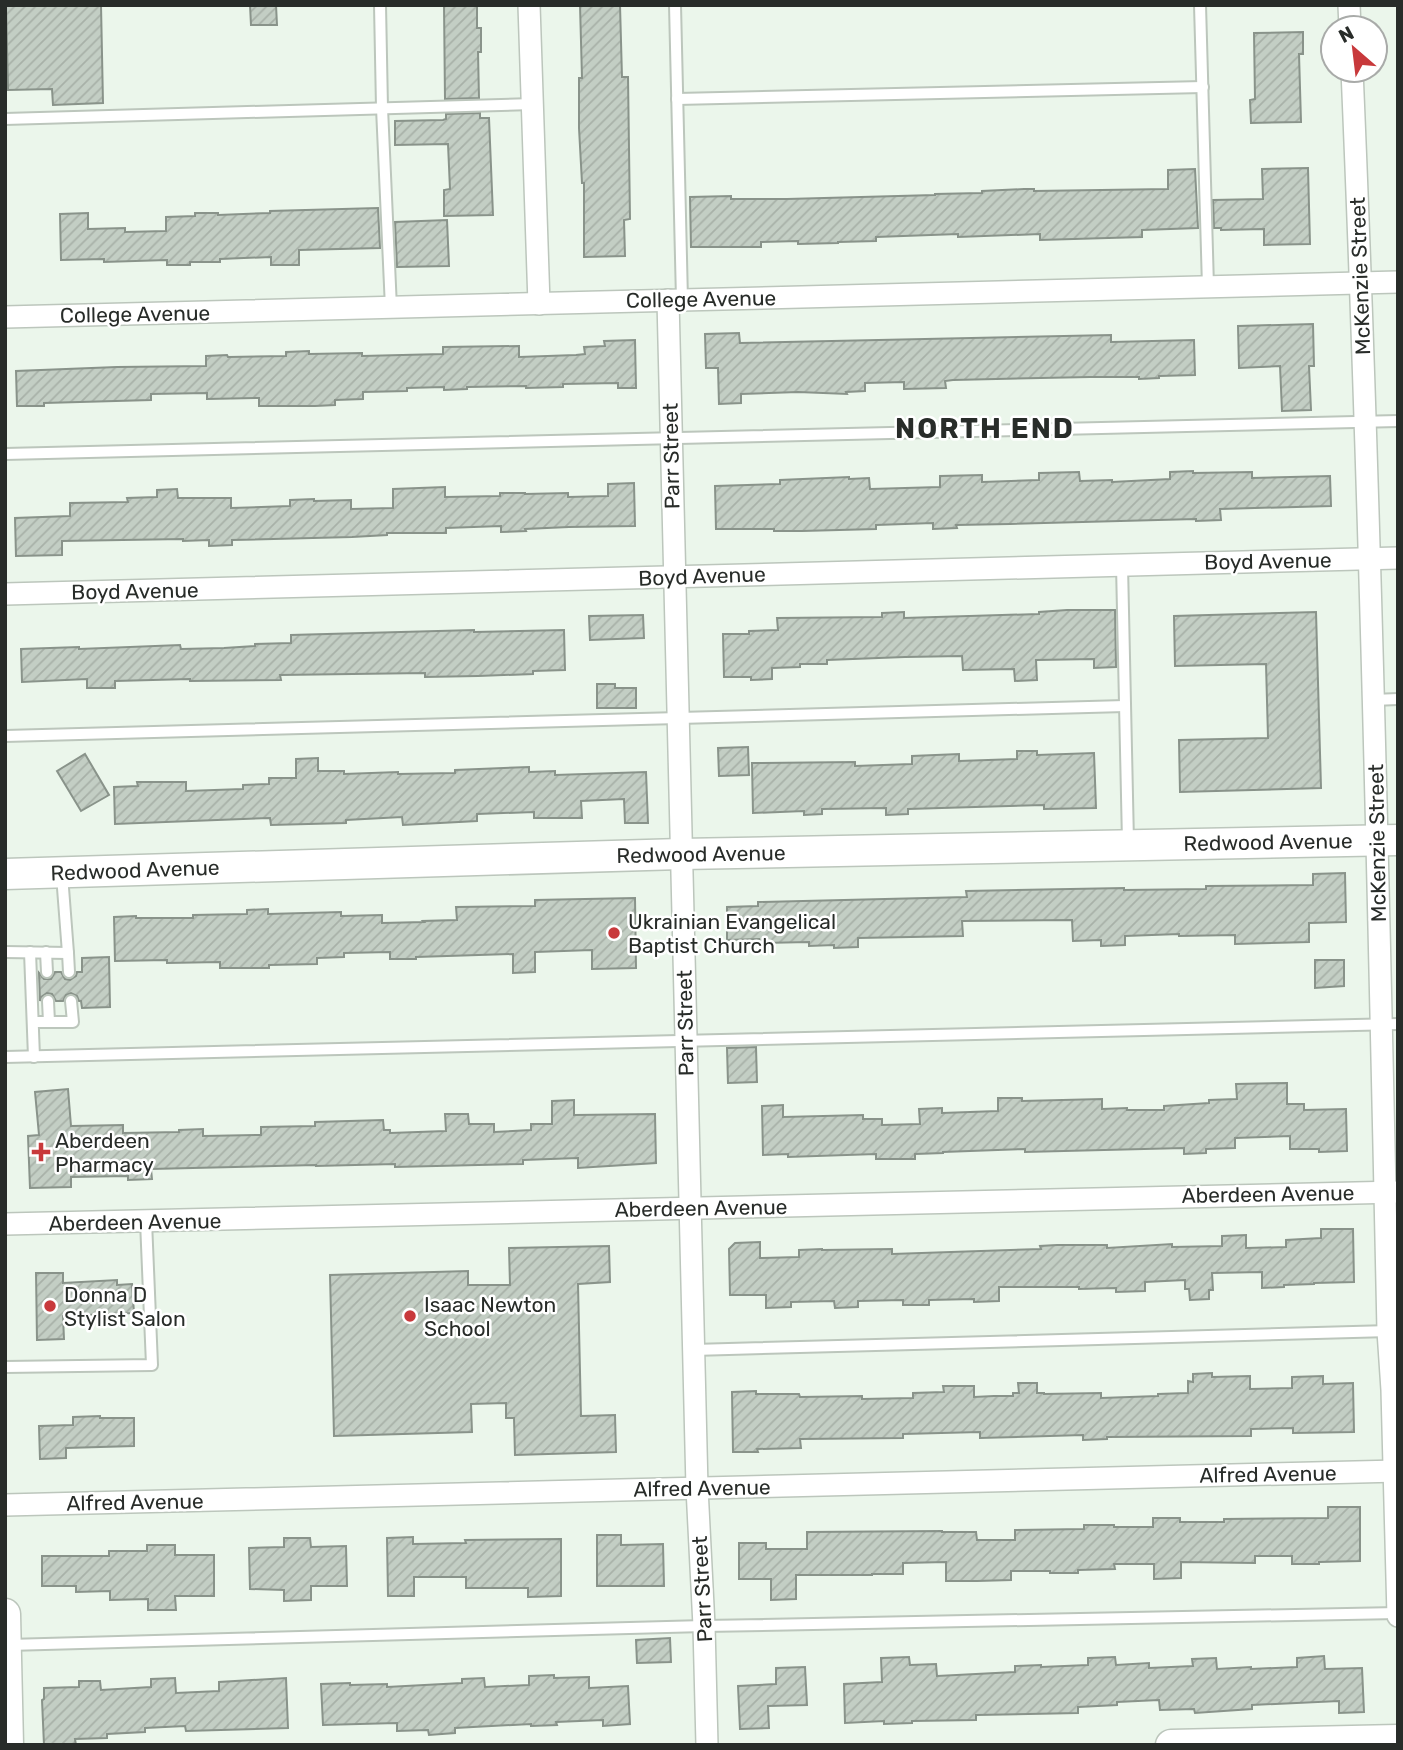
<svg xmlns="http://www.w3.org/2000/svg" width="1403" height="1750" viewBox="0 0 1403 1750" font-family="Rubik,sans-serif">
	<defs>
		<pattern id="building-hatch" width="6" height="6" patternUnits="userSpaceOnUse" patternTransform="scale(1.75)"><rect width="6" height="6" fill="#c3cec4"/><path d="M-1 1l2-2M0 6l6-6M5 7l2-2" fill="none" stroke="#a8b1a8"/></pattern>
	</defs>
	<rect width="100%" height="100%" fill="#ebf6eb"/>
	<g fill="url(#building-hatch)" stroke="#89938a" stroke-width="2">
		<polygon points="6,5 101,5 103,103 53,105 52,89 8,90"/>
		<polygon points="250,5 276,5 277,25 251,25"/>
		<polygon points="444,5 477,5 477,28 481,28 481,52 478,52 479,98 445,99"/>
		<polygon points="580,5 620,5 622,77 628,77 630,219 624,220 625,256 584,257 584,183 582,183 579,128 579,78 582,78"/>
		<polygon points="1303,32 1303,54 1299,54 1301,122 1251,123 1250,100 1255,99 1254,33"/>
		<polygon points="480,113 480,118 489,118 493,215 444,216 444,190 450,189 448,144 395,145 395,121 443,120 446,119 446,114"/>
		<polygon points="1308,168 1310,244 1264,245 1264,229 1221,230 1221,228 1214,228 1213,200 1263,199 1262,169"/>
		<polygon points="1195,169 1198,228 1142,230 1142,237 1040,240 1040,234 958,237 958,234 876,237 876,241 838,242 838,243 798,244 798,241 761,242 761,247 691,247 690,197 731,196 731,199 787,199 935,195 935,194 982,193 982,191 1024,189 1034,189 1034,191 1168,189 1168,170"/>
		<polygon points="378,208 380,248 299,250 299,265 271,265 271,257 220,259 220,262 190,262 190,265 167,265 167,260 104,262 104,259 61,260 60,214 88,213 88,229 125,228 125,232 166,231 166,217 195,216 195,213 218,213 218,215 270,213 270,211"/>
		<polygon points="447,220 449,266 397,267 395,222"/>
		<polygon points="1313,324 1314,366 1309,366 1311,410 1282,411 1280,366 1239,368 1238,326"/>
		<polygon points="739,333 740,343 1111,335 1111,342 1194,340 1195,375 1159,376 1159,378 1139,379 1139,377 1090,377 953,380 945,381 946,388 904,389 904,382 865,383 865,391 846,392 847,394 798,392 741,394 741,403 719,404 718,368 706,368 705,334"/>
		<polygon points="635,340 636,388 618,388 618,383 563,384 563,387 526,388 526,386 467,387 467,389 444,390 444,387 407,388 407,391 363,392 363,399 335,400 335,405 315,406 259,406 259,398 207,399 207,393 151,394 151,400 44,403 44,406 17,406 16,371 117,367 206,366 206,356 227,355 228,357 286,356 286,352 309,351 309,354 362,353 362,356 443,354 443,347 519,346 519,357 576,355 585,354 584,347 605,346 604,341"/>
		<polygon points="1193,471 1193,473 1252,472 1252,478 1330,476 1331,506 1220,509 1221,520 1196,521 1196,519 1010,524 956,525 957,528 933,529 933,523 876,525 876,529 802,531 774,531 774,529 716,529 715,486 780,484 780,480 849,477 849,479 869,478 870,489 940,487 940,476 982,475 982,482 1039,480 1039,473 1079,472 1080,481 1112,480 1112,482 1170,479 1170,472"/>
		<polygon points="634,483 635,526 569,527 525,529 526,531 501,532 501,526 446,528 446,533 387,533 387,535 352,537 232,540 232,545 209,546 209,540 183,541 183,539 62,541 62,555 16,556 15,518 70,516 70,503 128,502 127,498 157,497 157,490 177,489 178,498 231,498 231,508 290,506 290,500 314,499 314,501 351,500 351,509 393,508 393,489 445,487 445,497 500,496 500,493 525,493 525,494 568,493 568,497 608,496 608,484"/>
		<polygon points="1067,610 1115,610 1116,667 1094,668 1094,659 1036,660 1037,680 1015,681 1014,669 963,670 962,656 905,657 827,660 827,664 800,664 800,667 772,668 772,679 751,680 751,677 724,677 723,634 749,634 749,631 778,630 777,618 882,617 882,613 904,612 904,618 1039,614 1039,612"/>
		<polygon points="1316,612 1321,788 1180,792 1179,740 1268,738 1266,664 1175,666 1174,616"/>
		<polygon points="643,615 644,638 590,640 589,616"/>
		<polygon points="474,630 474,632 564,630 565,670 533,671 533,674 478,676 425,677 425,673 280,675 281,680 190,681 190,679 115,681 115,688 87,688 87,679 22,682 21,649 79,647 79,649 180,645 181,649 224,648 255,646 255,644 291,643 291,635"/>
		<polygon points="597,684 615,684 615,688 636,688 636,708 597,708"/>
		<polygon points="748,747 749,775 719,776 718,748"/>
		<polygon points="1017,751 1037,751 1037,755 1094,753 1096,808 1044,809 1044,805 908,809 908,814 886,815 886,808 822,809 822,814 804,815 804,811 753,813 752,763 855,762 855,766 912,764 912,756 959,754 959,761 1017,759"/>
		<polygon points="85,754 109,795 81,811 57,771"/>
		<polygon points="318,758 318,771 344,771 344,774 398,772 398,774 455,773 455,770 529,767 529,772 555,771 555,775 646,772 648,823 625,823 624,799 581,801 582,818 534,818 534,812 477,814 477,821 403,825 402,817 346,820 346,823 271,825 270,818 115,824 114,787 138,786 137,782 186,782 186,791 243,789 243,785 269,784 269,778 296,778 296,759"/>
		<polygon points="1345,873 1346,922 1309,923 1309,942 1235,944 1235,935 1179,936 1179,934 1125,936 1125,945 1101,946 1101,940 1073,941 1072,920 962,921 963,936 858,938 858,947 834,948 834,945 809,946 809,942 759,943 759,939 727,940 727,907 758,906 758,902 967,897 966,891 1124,888 1124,890 1206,889 1206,886 1313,885 1313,874"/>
		<polygon points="635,898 636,968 592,969 592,950 535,952 535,972 513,973 513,954 416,957 416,959 390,959 390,952 344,953 344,957 317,958 317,964 269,965 269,968 220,968 220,962 167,963 167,960 115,961 114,917 136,916 136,918 193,918 193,915 247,914 247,910 268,909 268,914 341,912 341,916 382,915 382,923 424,922 423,921 457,920 456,907 535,906 535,900"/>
		<polygon points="109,957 110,1007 82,1008 81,1001 79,1001 77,996 71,993 66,995 63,1001 56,1001 52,994 47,993 41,997 40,1001 39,973 44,979 51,979 55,972 61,972 65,979 70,980 76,976 77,972 82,972 82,958"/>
		<polygon points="1315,960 1344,960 1344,986 1315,988"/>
		<polygon points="756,1047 757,1082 728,1083 727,1048"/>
		<polygon points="1287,1083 1287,1104 1304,1104 1304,1110 1346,1109 1347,1151 1319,1152 1319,1149 1290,1149 1290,1136 1235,1138 1235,1148 1206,1149 1206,1153 1184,1154 1184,1148 1025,1152 1025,1149 943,1152 943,1153 915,1154 915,1159 876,1159 876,1154 788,1157 788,1154 763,1155 762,1106 783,1105 783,1117 863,1115 863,1119 882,1119 882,1125 920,1124 919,1109 942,1108 942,1113 998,1111 998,1098 1022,1098 1022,1101 1102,1099 1102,1109 1127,1108 1127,1110 1164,1110 1164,1106 1209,1103 1209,1100 1237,1099 1236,1084"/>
		<polygon points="68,1089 71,1126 123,1125 123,1133 179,1132 179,1130 203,1129 203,1136 261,1135 261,1127 315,1126 315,1122 383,1120 384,1130 390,1130 390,1133 446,1131 445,1114 468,1114 469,1124 494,1124 494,1132 531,1130 531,1124 552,1124 552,1101 574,1100 574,1115 655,1114 656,1163 578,1168 578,1158 523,1160 523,1164 395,1167 395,1164 316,1166 316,1165 151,1169 152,1179 128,1180 128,1176 71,1177 71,1187 30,1188 28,1136 39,1135 35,1092"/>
		<polygon points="1321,1229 1353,1229 1354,1282 1314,1283 1314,1284 1284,1285 1284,1287 1262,1288 1262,1272 1212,1273 1213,1290 1209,1290 1209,1299 1190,1300 1189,1289 1185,1289 1185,1280 1145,1282 1145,1291 1116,1292 1116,1288 1079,1289 1079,1287 999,1287 999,1301 974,1302 974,1299 929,1300 929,1305 903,1305 903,1300 858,1301 858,1307 835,1308 834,1301 791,1302 791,1307 766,1308 766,1295 730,1295 729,1249 735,1243 760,1242 760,1258 799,1257 799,1250 822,1249 822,1250 892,1249 892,1254 1041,1249 1040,1246 1057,1245 1107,1245 1107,1248 1172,1244 1172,1247 1222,1246 1222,1236 1246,1235 1246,1248 1286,1247 1286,1240 1321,1238"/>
		<polygon points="609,1246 610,1282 578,1284 581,1416 615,1415 616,1452 515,1455 514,1418 506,1418 506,1403 471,1404 472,1432 334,1436 330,1275 468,1271 468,1285 510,1285 509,1248"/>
		<polygon points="36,1273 63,1273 63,1283 117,1280 117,1285 132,1284 134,1313 63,1316 64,1339 37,1340"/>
		<polygon points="1212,1373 1212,1377 1250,1376 1250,1389 1292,1388 1292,1377 1323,1376 1323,1384 1353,1383 1354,1432 1293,1433 1293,1428 1251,1429 1251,1436 1107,1437 1107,1439 1083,1440 1083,1435 980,1438 980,1432 903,1434 903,1438 800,1439 801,1448 757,1449 758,1452 733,1452 732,1392 756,1391 756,1394 799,1394 800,1397 862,1396 862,1399 913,1398 913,1393 944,1392 943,1386 974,1386 974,1397 994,1396 1013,1396 1013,1393 1019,1393 1018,1383 1037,1383 1037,1393 1044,1393 1044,1394 1101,1393 1101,1398 1158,1396 1158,1394 1188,1393 1188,1381 1193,1382 1193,1374"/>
		<polygon points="100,1416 100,1418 134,1418 134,1446 66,1448 66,1458 40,1459 39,1426 73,1425 73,1417"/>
		<polygon points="1328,1507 1360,1507 1360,1561 1319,1562 1319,1564 1292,1564 1292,1556 1255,1556 1255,1563 1181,1562 1181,1578 1154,1579 1154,1564 1114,1564 1115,1569 1078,1570 1078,1573 1050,1573 1050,1571 1011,1571 1011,1580 977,1581 946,1581 946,1562 903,1563 903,1574 872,1574 872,1575 796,1575 796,1599 771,1600 771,1579 739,1579 739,1543 766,1543 766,1549 807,1549 807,1532 942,1531 942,1532 976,1532 977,1540 1015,1540 1015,1530 1084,1529 1084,1525 1114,1525 1114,1527 1153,1527 1153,1518 1180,1518 1180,1522 1224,1522 1224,1519 1328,1518"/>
		<polygon points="597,1535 621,1535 621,1545 663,1544 664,1586 597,1586"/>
		<polygon points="413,1537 413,1544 466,1543 465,1540 561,1539 561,1596 528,1597 528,1588 466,1588 466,1577 414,1577 414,1596 388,1596 387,1538"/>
		<polygon points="284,1538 310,1538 311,1547 346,1546 347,1586 311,1586 311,1600 284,1601 284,1590 250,1589 249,1548 284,1547"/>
		<polygon points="147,1545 175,1545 175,1555 214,1555 214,1596 175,1596 176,1610 148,1610 148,1599 110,1600 110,1591 76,1592 76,1586 42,1586 42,1556 109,1556 109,1551 147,1551"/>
		<polygon points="670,1638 671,1662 637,1663 636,1640"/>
		<polygon points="1324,1656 1325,1669 1362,1668 1364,1712 1339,1713 1339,1701 1252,1705 1252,1709 1195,1713 1194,1709 1160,1710 1159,1700 1117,1702 1117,1705 1078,1707 1078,1713 976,1715 976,1720 912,1721 912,1723 884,1724 884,1721 845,1723 844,1684 882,1682 881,1658 909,1657 910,1665 936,1664 937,1676 1015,1672 1015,1666 1041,1665 1041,1667 1088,1665 1088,1658 1115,1657 1116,1665 1149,1663 1149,1668 1193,1666 1192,1659 1216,1658 1217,1669 1251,1667 1251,1669 1297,1667 1297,1658"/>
		<polygon points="805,1667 807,1705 768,1706 769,1728 740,1729 738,1686 776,1684 776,1668"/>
		<polygon points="554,1675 554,1678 589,1677 589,1688 628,1686 630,1724 603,1726 603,1720 556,1722 557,1725 531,1726 531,1724 455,1728 455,1733 429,1735 428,1730 397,1731 397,1723 323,1725 321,1684 350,1683 350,1685 387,1684 387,1687 462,1683 462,1679 484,1678 485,1687 529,1685 529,1676"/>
		<polygon points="175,1678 176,1693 219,1691 219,1682 286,1678 288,1728 186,1731 185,1726 145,1728 145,1732 107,1734 107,1738 75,1739 76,1745 44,1745 42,1700 44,1699 44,1688 79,1687 79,1681 100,1681 101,1690 151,1687 151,1679"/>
	</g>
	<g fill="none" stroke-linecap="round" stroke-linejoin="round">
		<defs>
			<g id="lane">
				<polyline points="380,5 382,108 391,308"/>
				<polyline points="675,5 682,300"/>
				<polyline points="1200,5 1208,287"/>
				<polyline points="677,99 1203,87"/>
				<polyline points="5,119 533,104"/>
				<polyline points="5,454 1398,421"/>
				<polyline points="1122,565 1128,842"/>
				<polyline points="1373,700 1398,699"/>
				<polyline points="5,736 1125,706"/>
				<polyline points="5,952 68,953 62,875"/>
				<polyline points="30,952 34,1057"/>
				<polyline points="46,952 47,972"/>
				<polyline points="68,953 69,972"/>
				<polyline points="48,1001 49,1022"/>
				<polyline points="33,1022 73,1022 71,1001"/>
				<polyline points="5,1057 1398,1024"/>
				<polyline points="693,1350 1390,1331"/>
				<polyline points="5,1367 152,1365 146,1221"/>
				<polyline points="8,1645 704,1626 1398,1613"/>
			</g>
			<g id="street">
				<polyline points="529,5 539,304"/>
				<polyline points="1349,5 1350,28"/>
				<path d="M 1352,70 C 1370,490 1379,911 1388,1331 L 1392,1390 L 1398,1616"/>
				<polyline points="668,300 697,1488 704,1626 707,1745"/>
				<polyline points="5,317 1398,282"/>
				<polyline points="5,594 1398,558"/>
				<polyline points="5,1224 1398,1192"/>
				<polyline points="5,1505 1398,1471"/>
			</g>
			<g id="secondary">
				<polyline points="5,874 681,854 1398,840"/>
				<polyline points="5,1614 8,1745"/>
				<polyline points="1171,1745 1398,1740"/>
			</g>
		</defs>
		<use href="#lane" stroke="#bcc6bc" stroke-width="14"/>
		<use href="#street" stroke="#bcc6bc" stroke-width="24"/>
		<use href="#secondary" stroke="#bcc6bc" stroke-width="33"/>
		<use href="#lane" stroke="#fff" stroke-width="10"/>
		<use href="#street" stroke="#fff" stroke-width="21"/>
		<use href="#secondary" stroke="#fff" stroke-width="30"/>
	</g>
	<g fill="#c8393b" stroke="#fff" stroke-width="2.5">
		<circle cx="614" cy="933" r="7"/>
		<path d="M37.5 1141.5h7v7h7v7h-7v7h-7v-7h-7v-7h7z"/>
		<circle cx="50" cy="1306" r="7"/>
		<circle cx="410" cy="1316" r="7"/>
	</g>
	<g text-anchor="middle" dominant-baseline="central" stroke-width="5" stroke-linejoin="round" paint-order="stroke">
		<g font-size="21" fill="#282c29" stroke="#fff">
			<text transform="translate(1360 276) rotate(-92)">McKenzie Street</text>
			<text transform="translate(701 299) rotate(-1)">College Avenue</text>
			<text transform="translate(135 314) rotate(-1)">College Avenue</text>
			<text transform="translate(671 456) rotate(-91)">Parr Street</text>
			<text transform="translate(1268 561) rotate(-1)">Boyd Avenue</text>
			<text transform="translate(702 576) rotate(-2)">Boyd Avenue</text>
			<text transform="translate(135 591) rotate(-1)">Boyd Avenue</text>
			<text transform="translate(1268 842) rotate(-1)">Redwood Avenue</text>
			<text transform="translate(1377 843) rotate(-91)">McKenzie Street</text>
			<text transform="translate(701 854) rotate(-1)">Redwood Avenue</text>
			<text transform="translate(135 870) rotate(-2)">Redwood Avenue</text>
			<text transform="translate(685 1023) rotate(-91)">Parr Street</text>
			<text transform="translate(1268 1194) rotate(-1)">Aberdeen Avenue</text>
			<text transform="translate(701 1208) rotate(-1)">Aberdeen Avenue</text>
			<text transform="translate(135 1222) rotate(-1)">Aberdeen Avenue</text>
			<text transform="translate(1268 1474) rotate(-1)">Alfred Avenue</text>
			<text transform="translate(702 1488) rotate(-1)">Alfred Avenue</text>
			<text transform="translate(135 1502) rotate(-1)">Alfred Avenue</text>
			<text transform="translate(702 1589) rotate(-93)">Parr Street</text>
		</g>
		<g font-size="21" fill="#282c29" stroke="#fff" text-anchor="start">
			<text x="628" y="921">Ukrainian Evangelical<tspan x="628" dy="24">Baptist Church</tspan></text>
			<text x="55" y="1140">Aberdeen<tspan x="55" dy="24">Pharmacy</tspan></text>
			<text x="64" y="1294">Donna D<tspan x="64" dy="24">Stylist Salon</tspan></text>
			<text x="424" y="1304">Isaac Newton<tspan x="424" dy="24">School</tspan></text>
		</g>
		<g font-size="28" font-weight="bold" letter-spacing="2" fill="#282c29" stroke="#fff">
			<text x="985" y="428">NORTH END</text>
		</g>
	</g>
	<rect width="1403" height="1750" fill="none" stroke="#282c29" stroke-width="14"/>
	<g transform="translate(1354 49) rotate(332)"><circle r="33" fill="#ffffff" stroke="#a9aba9" stroke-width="2"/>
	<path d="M0-5L12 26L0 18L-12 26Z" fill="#c8393b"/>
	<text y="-10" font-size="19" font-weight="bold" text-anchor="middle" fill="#282c29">N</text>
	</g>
</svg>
